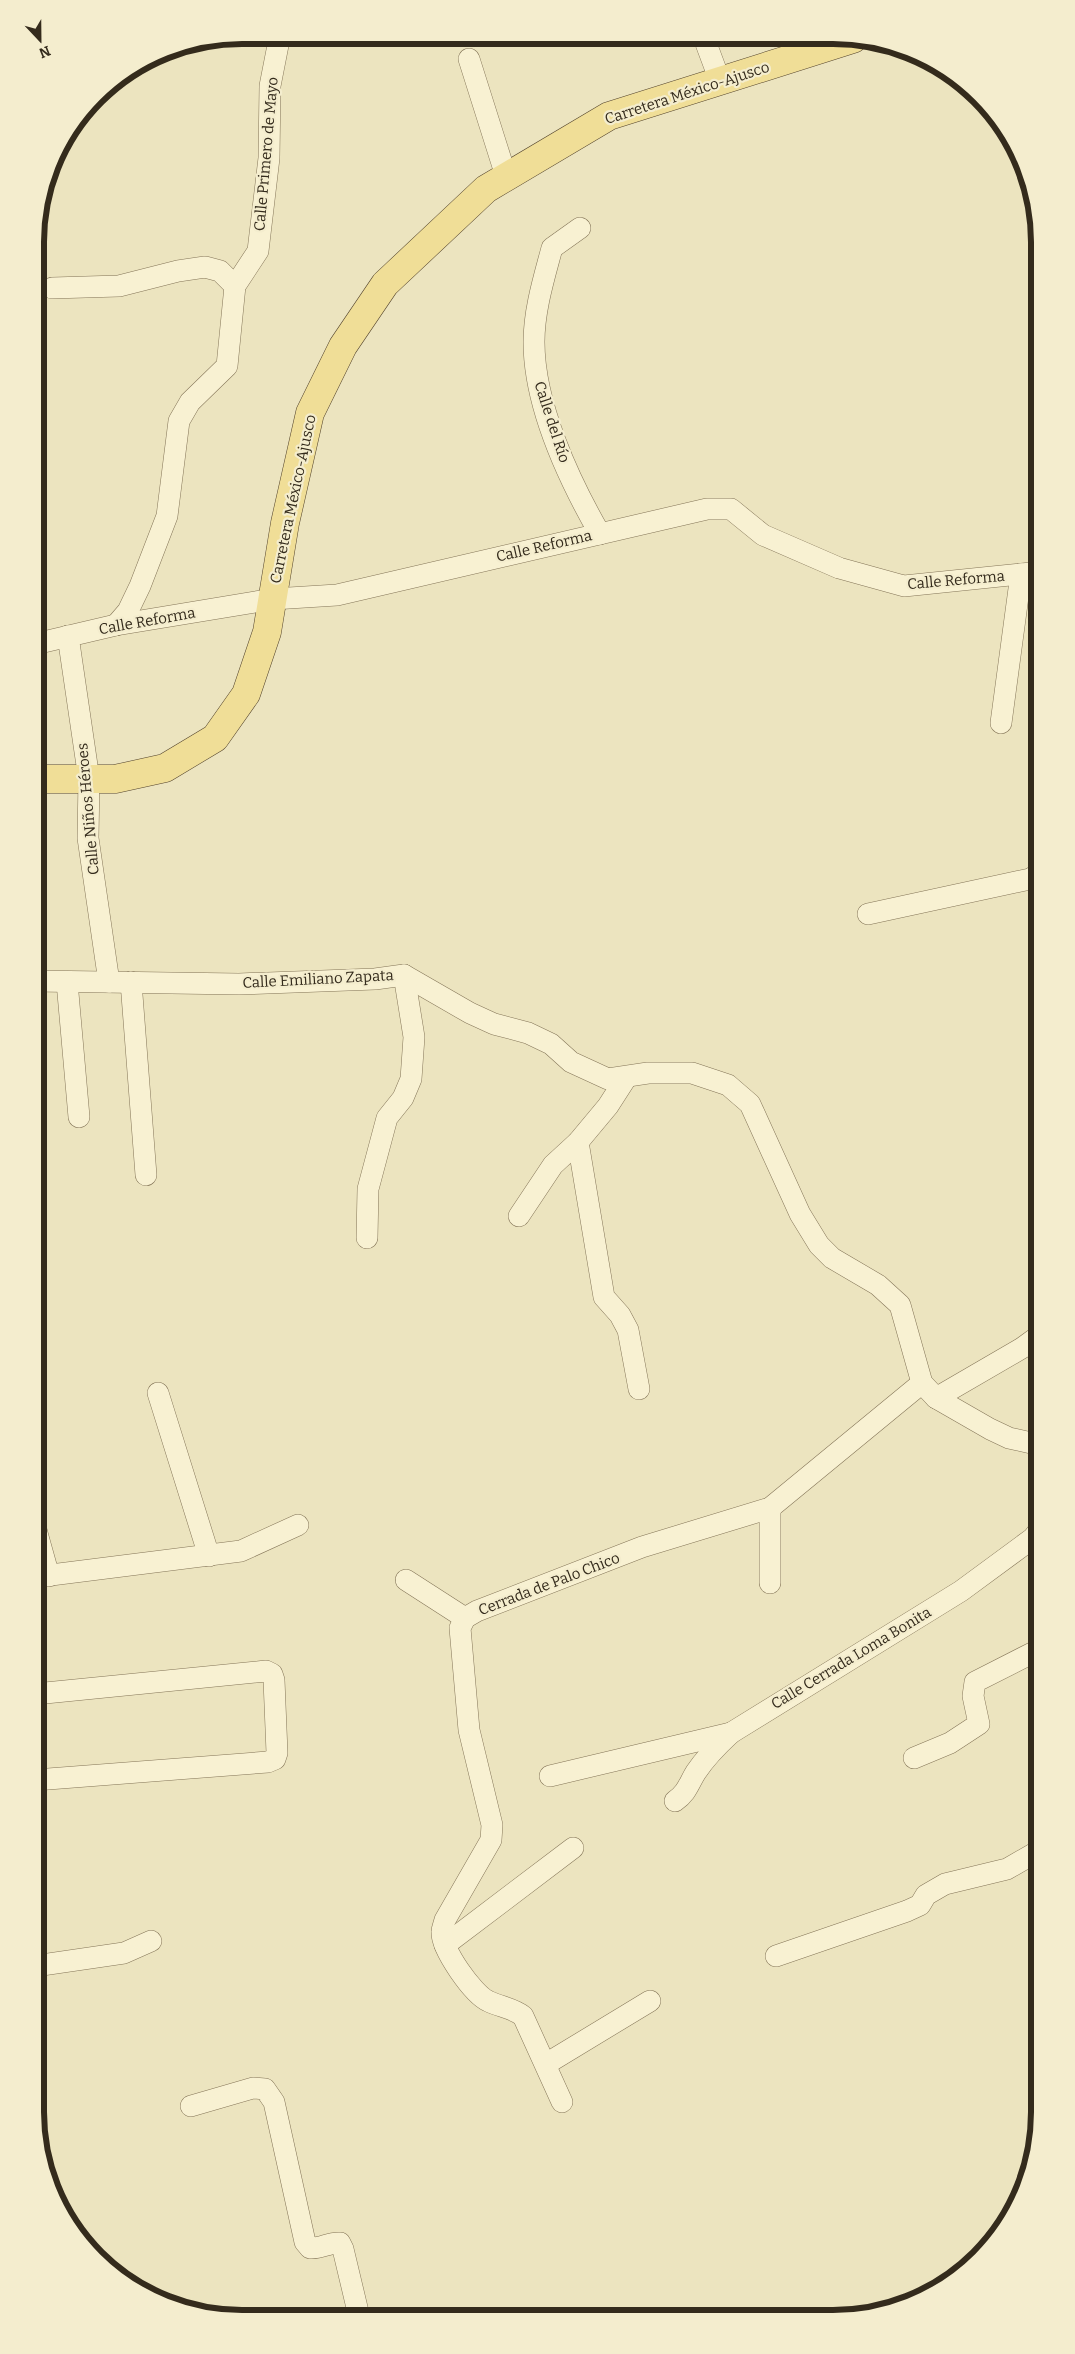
<svg xmlns="http://www.w3.org/2000/svg" width="1075" height="2354" viewBox="0 0 1075 2354" font-family="Bitter,serif">
	<rect width="100%" height="100%" fill="#ece4bf"/>
	<g fill="none" stroke-linecap="round" stroke-linejoin="round">
		<defs>
			<g id="minor">
				<polyline points="704,38 720,81"/>
				<polyline points="469,59 506,176"/>
				<path d="M 580,228 L 552,248 C 544,278 534,310 534,342 C 534,405 569,480 600,534"/>
				<polyline points="52,288 119,286 178,271 205,267 220,271 235,286"/>
				<polyline points="116,625 128,611 140,586 167,516 179,421 190,402 227,366 235,286 258,251 269,158 270,86 280,35"/>
				<polyline points="68,636 89,779 88,838 109,982"/>
				<polyline points="35,644 116,625 273,599 337,595 707,509 731,509 763,535 839,568 904,586 1040,572"/>
				<polyline points="1001,723 1021,574"/>
				<polyline points="868,914 1030,879 1040,873"/>
				<polyline points="35,981 239,984 375,979 404,975 470,1013 494,1024 528,1033 551,1044 571,1062 608,1079 648,1073 692,1073 728,1085 750,1104 800,1214 819,1245 832,1258 878,1285 900,1305 922,1383 936,1398 990,1429 1009,1438 1040,1445"/>
				<polyline points="67,982 79,1117"/>
				<polyline points="131,982 146,1175"/>
				<polyline points="578,1142 604,1297 620,1315 628,1330 639,1389"/>
				<polyline points="519,1216 553,1165 578,1142 608,1106 626,1078"/>
				<polyline points="367,1238 368,1189 387,1118 403,1098 411,1079 414,1037 404,975"/>
				<polyline points="158,1393 209,1556"/>
				<polyline points="936,1398 1022,1348 1040,1335"/>
				<polyline points="35,1526 49,1576"/>
				<polyline points="35,1577 241,1551 298,1525"/>
				<polyline points="406,1580 465,1618"/>
				<polyline points="770,1583 770,1508"/>
				<polyline points="914,1758 950,1743 979,1724 973,1696 975,1682 1040,1649"/>
				<polyline points="550,1776 731,1733"/>
				<polyline points="35,1780 268,1762 275,1759 277,1753 274,1680 272,1674 266,1671 35,1694"/>
				<path d="M 675,1801 C 687,1793 689,1783 696,1772 C 706,1757 718,1745 731,1733 L 961,1591 L 1033,1538 L 1040,1529"/>
				<polyline points="445,1945 573,1848"/>
				<polyline points="776,1956 907,1911 920,1905 926,1895 945,1884 1007,1869 1040,1850"/>
				<polyline points="35,1966 124,1953 151,1941"/>
				<polyline points="546,2064 650,2001"/>
				<path d="M 562,2102 L 523,2016 C 513,2008 500,2007 488,2001 C 473,1994 441,1949 442,1932 C 442,1928 444,1924 445,1920 L 491,1840 L 492,1825 L 469,1730 L 460,1628 L 465,1618 L 477,1611 L 642,1547 L 770,1508 L 922,1383"/>
				<path d="M 191,2106 L 253,2088 L 265,2089 L 274,2102 L 305,2242 L 310,2248 C 321,2249 329,2242 340,2243 L 343,2249 L 359,2316"/>
			</g>
			<polyline id="major" points="35,779 115,779 165,768 215,738 246,694 267,632 285,523 310,413 343,346 385,284 486,189 609,116 853,39"/>
		</defs>
		<use href="#minor" stroke="#847558" stroke-width="22"/>
		<use href="#major" stroke="#52422c" stroke-width="29"/>
		<use href="#minor" stroke="#f8f1d2" stroke-width="21"/>
		<use href="#major" stroke="#f0de97" stroke-width="28"/>
	</g>
	<g text-anchor="middle" dominant-baseline="central" stroke-width="4.5" stroke-linejoin="round" paint-order="stroke">
		<g font-size="15" fill="#342b1c" stroke="#f4edce">
			<text transform="translate(687 93) rotate(-18)">Carretera México-Ajusco</text>
			<text transform="translate(266 154) rotate(-85)">Calle Primero de Mayo</text>
			<text transform="translate(552 422) rotate(72)">Calle del Río</text>
			<text transform="translate(293 499) rotate(-78)">Carretera México-Ajusco</text>
			<text transform="translate(544 546) rotate(-13)">Calle Reforma</text>
			<text transform="translate(956 580) rotate(-5)">Calle Reforma</text>
			<text transform="translate(147 621) rotate(-10)">Calle Reforma</text>
			<text transform="translate(88 809) rotate(-95)">Calle Niños Héroes</text>
			<text transform="translate(318 979) rotate(-3)">Calle Emiliano Zapata</text>
			<text transform="translate(549 1584) rotate(-21)">Cerrada de Palo Chico</text>
			<text transform="translate(851 1658) rotate(-31)">Calle Cerrada Loma Bonita</text>
		</g>
	</g>
	<path d="M0 0H1075V2354H0ZM242 44H833A198 198 0 0 1 1031 242V2112A198 198 0 0 1 833 2310H242A198 198 0 0 1 44 2112V242A198 198 0 0 1 242 44Z" fill="#f4edce" fill-rule="evenodd"/>
	<path fill="none" stroke="#342b1c" stroke-width="6" d="M242 44H833A198 198 0 0 1 1031 242V2112A198 198 0 0 1 833 2310H242A198 198 0 0 1 44 2112V242A198 198 0 0 1 242 44Z"/>
	<g transform="translate(40 40) rotate(158)" stroke="#f4edce" stroke-width="4" paint-order="stroke">
	<path d="M0-4L9 19L0 12L-9 19Z" fill="#342b1c"/>
	<text y="-8" font-size="14" font-weight="bold" text-anchor="middle" fill="#342b1c">N</text>
	</g>
</svg>
